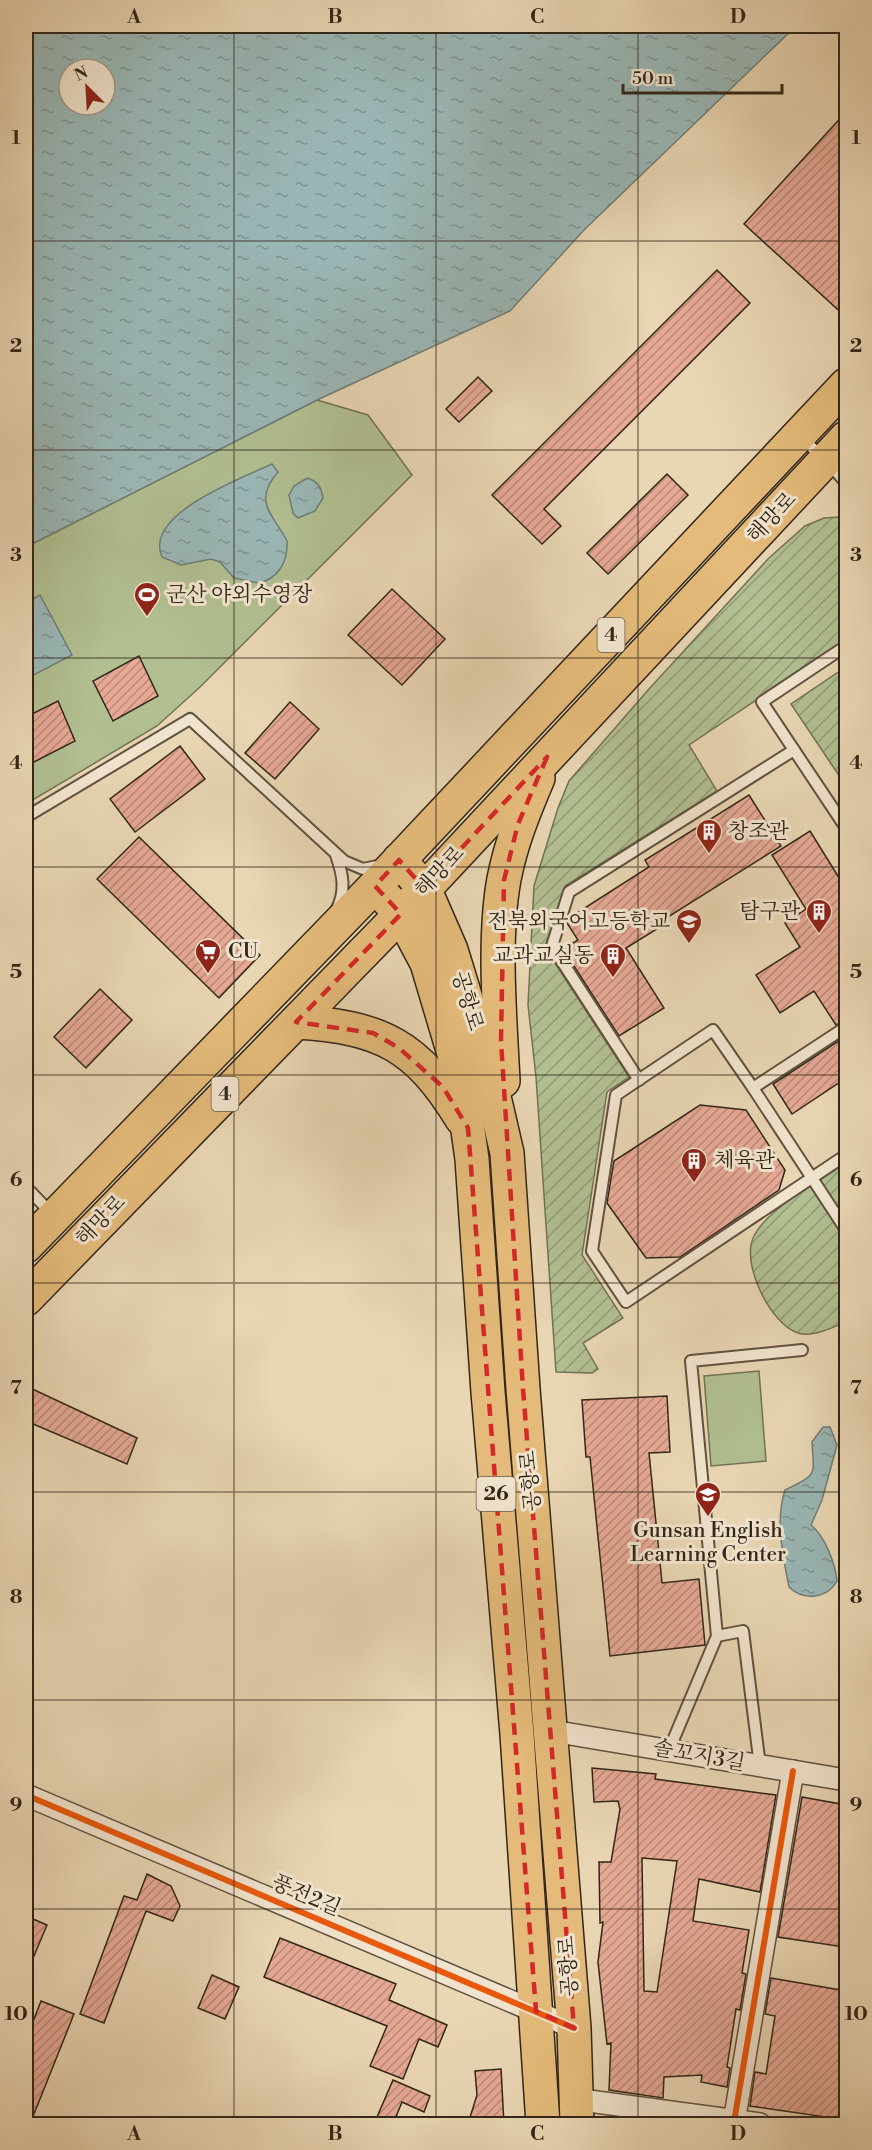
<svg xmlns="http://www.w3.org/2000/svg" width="872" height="2150" viewBox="0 0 872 2150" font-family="'Libre Bodoni','Noto Serif KR',serif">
	<defs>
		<pattern id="garden-furrows" width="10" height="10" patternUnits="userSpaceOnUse" patternTransform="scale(1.5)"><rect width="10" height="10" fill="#b1bf91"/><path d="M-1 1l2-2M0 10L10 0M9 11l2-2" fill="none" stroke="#919b76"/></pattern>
		<pattern id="water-ripples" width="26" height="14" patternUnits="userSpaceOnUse" patternTransform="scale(1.5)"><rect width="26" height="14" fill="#9ab7b6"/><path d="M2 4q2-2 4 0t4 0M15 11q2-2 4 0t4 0" fill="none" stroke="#7e9593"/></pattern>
		<pattern id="building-hatch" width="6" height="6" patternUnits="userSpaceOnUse" patternTransform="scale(1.5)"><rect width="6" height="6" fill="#e6a995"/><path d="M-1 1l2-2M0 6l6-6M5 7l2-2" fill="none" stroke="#bb8979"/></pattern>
	</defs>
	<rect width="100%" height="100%" fill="#e9d6b3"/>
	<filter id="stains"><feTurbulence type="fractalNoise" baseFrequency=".00333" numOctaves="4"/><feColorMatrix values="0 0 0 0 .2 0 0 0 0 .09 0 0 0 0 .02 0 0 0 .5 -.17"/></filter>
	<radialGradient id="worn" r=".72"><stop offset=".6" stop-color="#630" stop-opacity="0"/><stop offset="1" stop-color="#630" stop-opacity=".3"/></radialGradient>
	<g fill="url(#garden-furrows)" stroke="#727255" stroke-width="1.5">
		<polygon points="840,517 846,520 846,640 689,745 717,791 565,886 545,948 629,1077 607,1092 582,1255 623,1318 583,1343 598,1369 592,1373 556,1372 536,1077 528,1005 534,886 558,808 569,781 649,689 769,558 805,526 824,518"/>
		<polygon points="846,667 846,786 791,704"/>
		<path d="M 846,1163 L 846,1322 C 833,1327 813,1338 798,1333 C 770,1324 740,1262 754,1236 C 768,1208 820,1181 846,1163 Z"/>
	</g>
	<g fill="#b1bf91" stroke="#727255" stroke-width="1.5">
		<polygon points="317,400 368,415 412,475 199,688 157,726 26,804 26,547"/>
		<polygon points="759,1371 766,1461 711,1466 704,1376"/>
	</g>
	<g fill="url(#water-ripples)" stroke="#707d77" stroke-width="1.5" fill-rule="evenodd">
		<path d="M 26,26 L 796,26 L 584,230 L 510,311 L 317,400 L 26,547 ZM 69,69 L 105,69 L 105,105 L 69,105 Z"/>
		<path d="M 272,464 L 278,472 C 251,503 275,516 287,541 C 288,561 279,579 258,583 L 234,578 L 220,562 L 211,559 L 181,565 L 162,557 C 143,514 242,478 272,464 Z"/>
		<path d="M 307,478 C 318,481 321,487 323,498 L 315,511 L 298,518 L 293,513 L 289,495 L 294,486 Z"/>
		<polygon points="40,595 72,655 26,679 26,603"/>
		<path d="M 823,1427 L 830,1427 L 837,1445 L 822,1500 L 811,1525 C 825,1536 835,1563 837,1581 C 827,1599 803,1601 789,1587 C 783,1557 775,1520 785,1490 C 818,1473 814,1478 812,1442 Z"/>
	</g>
	<g fill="url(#building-hatch)" stroke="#322619" stroke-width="1.5" fill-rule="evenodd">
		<polygon points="846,112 846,317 744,224"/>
		<polygon points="717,270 750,303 544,509 561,526 542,544 492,495"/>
		<polygon points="478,377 492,391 459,422 446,409"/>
		<polygon points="667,474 688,495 608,574 587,553"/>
		<polygon points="392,589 445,639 402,685 348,635"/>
		<polygon points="139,656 158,696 113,721 93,681"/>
		<polygon points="58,701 75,741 32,763 26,749 26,717"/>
		<polygon points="290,702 319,729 275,779 245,753"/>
		<polygon points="180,746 205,779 135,832 110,799"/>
		<polygon points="749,795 781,846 663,920 665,924 626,948 664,1008 619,1036 563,949 578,940 567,923 569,918 649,867 645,860"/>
		<polygon points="810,831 846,889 846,1020 836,1025 814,991 780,1013 756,975 800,947 785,923 806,909 772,855"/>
		<polygon points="139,837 260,955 219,998 97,879"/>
		<polygon points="100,989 132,1020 86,1068 54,1037"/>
		<polygon points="846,1036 846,1078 792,1114 773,1084"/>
		<polygon points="700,1105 746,1110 785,1170 779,1190 680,1257 646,1258 607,1203 614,1161"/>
		<polygon points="26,1386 137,1438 127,1464 26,1421"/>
		<polygon points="667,1396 670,1452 649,1453 662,1583 699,1579 705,1645 610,1656 590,1457 586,1457 582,1400"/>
		<path d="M 592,1768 L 656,1774 L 655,1779 L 776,1795 L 760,1892 L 699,1879 L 693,1921 L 749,1930 L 742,1973 L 746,1974 L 740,2010 L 736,2009 L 727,2067 L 730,2068 L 727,2087 L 701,2082 L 702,2075 L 664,2077 L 663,2098 L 609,2090 L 611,2043 L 607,2044 L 598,1962 L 603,1922 L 600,1923 L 599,1862 L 611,1862 L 620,1809 L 618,1801 L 594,1802 ZM 642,1858 L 677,1861 L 657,1992 L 644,1991 Z"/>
		<polygon points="802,1797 846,1805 846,1931 844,1947 778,1937"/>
		<polygon points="147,1874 171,1886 180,1906 173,1921 146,1911 104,2023 80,2014 124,1896 137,1900"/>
		<polygon points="26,1916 47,1925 26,1975"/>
		<polygon points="280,1938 396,1984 389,2000 447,2025 438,2047 419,2039 403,2079 370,2066 387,2026 264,1977"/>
		<polygon points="212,1975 239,1987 225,2019 198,2008"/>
		<polygon points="771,1978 846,1991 846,2120 750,2106 755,2072 766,2074 775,2016 765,2014"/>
		<polygon points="41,2001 74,2014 30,2124 26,2124 26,2040"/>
		<polygon points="501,2069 504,2124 468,2124 477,2095 475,2071"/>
		<polygon points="393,2080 430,2096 424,2112 402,2102 393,2124 374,2124"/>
		<polygon points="626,2119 662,2124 626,2124"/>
	</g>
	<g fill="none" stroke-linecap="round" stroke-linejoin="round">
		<defs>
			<g id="service">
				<polyline points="800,437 826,460 846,483"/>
				<polyline points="846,646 762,702 846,828"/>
				<polyline points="26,817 190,719 344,861 363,869 382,865"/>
				<path d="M 336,855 C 343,875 346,890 337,909"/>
				<polyline points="846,1027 753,1088 846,1230"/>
				<polyline points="639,1080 552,946 569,892 794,750"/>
				<polyline points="753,1088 713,1030 616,1095 592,1251 626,1302 846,1155"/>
				<polyline points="26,1187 53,1215"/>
				<polyline points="717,1636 743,1631 760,1766"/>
				<polyline points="669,1750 717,1636 691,1361 802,1350"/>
			</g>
			<g id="minor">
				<polyline points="552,1731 846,1780"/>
				<polyline points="26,1795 574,2028"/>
				<polyline points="574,2099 760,2124"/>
				<polyline points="734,2122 793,1771"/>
			</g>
			<g id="primary">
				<polyline points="399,860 424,888 451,950 488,1071 507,1153 523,1389 574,2028 577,2124"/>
				<polyline points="375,886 401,914 427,963 460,1074 472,1159 488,1392 517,1734 543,2124"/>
				<path d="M 296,1022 C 381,1027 417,1045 462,1119"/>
				<path d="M 503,1081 C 500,1019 493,939 504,879 C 511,843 524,811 538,778"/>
				<polyline points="26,1246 375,886 846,385"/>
				<polyline points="26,1299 401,914 846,438"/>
			</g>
		</defs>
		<use href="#service" stroke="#605240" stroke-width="14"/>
		<use href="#minor" stroke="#605240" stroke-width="24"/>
		<use href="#primary" stroke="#322619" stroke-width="36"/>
		<use href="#service" stroke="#f1e4ce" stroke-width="10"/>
		<use href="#minor" stroke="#f1e4ce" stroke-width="21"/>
		<use href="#primary" stroke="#e4bb7a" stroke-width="33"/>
		<defs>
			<g id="cycleway">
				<polyline points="26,1795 574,2028"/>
				<polyline points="734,2122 793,1771"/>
			</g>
		</defs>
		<use href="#cycleway" stroke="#f1e4ce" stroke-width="10"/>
		<use href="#cycleway" stroke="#e8590c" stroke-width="6"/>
	</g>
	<path fill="none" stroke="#d62828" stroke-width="4.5" stroke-dasharray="12 8" stroke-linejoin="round" d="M 547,757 L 518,824 L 504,880 L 501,1041 L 523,1389 L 574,2028 L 536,2011 L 468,1128 L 443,1087 L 399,1048 L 373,1033 L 296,1022 L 401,914 L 375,886 L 399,860 L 424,888 Z"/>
	<path fill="none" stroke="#322619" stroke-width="1.5" stroke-opacity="0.55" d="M 234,26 L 234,2124M 436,26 L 436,2124M 638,26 L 638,2124M 26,241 L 846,241M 26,450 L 846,450M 26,658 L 846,658M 26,867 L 846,867M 26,1075 L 846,1075M 26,1283 L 846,1283M 26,1492 L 846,1492M 26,1700 L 846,1700M 26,1909 L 846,1909"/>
	<defs>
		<symbol id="stadium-pin" viewBox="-11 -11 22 30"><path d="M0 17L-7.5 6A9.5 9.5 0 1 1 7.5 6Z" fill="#8f2418" stroke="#f1e4ce"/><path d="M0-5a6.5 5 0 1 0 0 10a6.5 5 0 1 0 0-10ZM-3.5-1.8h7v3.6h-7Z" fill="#fff"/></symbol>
		<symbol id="building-pin" viewBox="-11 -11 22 30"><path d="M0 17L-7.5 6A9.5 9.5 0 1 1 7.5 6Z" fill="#8f2418" stroke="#f1e4ce"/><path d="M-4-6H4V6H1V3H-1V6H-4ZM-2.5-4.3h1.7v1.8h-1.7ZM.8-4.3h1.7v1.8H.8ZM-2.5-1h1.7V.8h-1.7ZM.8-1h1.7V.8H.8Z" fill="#fff"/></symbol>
		<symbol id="school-pin" viewBox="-11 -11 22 30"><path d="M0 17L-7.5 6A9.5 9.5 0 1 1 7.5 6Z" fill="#8f2418" stroke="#f1e4ce"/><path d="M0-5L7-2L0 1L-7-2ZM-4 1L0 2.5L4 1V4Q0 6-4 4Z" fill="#fff"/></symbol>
		<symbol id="supermarket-pin" viewBox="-11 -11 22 30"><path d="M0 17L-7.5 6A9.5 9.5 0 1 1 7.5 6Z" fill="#8f2418" stroke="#f1e4ce"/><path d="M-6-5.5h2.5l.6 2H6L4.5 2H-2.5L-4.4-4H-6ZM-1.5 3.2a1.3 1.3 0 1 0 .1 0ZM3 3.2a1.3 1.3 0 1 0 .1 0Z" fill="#fff"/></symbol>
	</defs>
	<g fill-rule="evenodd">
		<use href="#stadium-pin" x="132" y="580" width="30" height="40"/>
		<use href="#building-pin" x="694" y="817" width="30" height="40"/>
		<use href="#building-pin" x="804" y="897" width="30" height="40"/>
		<use href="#school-pin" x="674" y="907" width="30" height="40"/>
		<use href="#supermarket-pin" x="193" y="937" width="30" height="40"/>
		<use href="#building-pin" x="598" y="941" width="30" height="40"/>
		<use href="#building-pin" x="679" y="1146" width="30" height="40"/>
		<use href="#school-pin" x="693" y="1480" width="30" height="40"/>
	</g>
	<g text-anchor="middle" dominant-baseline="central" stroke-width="6" stroke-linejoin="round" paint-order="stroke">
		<g fill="#f1e4ce" stroke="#6b5f4f" stroke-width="1.5">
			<rect x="597.5" y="618" width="27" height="34" rx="4.5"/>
			<rect x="211.5" y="1077" width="27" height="34" rx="4.5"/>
			<rect x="476.5" y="1477" width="39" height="34" rx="4.5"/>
		</g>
		<g font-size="20" font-weight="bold" fill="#322619">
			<text x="611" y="635">4</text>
			<text x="225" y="1094">4</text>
			<text x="496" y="1494">26</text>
		</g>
		<g font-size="21" fill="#322619" stroke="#f1e4ce">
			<text transform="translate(772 518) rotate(-47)">해망로</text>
			<text transform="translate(440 872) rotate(-47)">해망로</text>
			<text transform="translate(467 1001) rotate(73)">공항로</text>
			<text transform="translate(101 1221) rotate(-46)">해망로</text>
			<text transform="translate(531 1481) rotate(-95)">공항로</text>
			<text transform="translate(699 1756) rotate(10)">솔꼬지3길</text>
			<text transform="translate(306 1896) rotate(23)">풍전2길</text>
			<text transform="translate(569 1966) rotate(-94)">공항로</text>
		</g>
		<g font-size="21" fill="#322619" stroke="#f1e4ce" text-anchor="start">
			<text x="166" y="595">군산 야외수영장</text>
			<text x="728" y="832">창조관</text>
			<text x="800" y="912" text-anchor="end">탐구관</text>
			<text x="670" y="922" text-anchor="end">전북외국어고등학교</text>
			<text x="228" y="952">CU</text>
			<text x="594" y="956" text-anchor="end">교과교실동</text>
			<text x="714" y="1161">체육관</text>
			<text x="708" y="1531" text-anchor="middle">Gunsan English<tspan x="708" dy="24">Learning Center</tspan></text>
		</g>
	</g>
	<rect width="872" height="2150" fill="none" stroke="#e9d6b3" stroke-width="66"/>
	<g transform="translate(87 87) rotate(336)"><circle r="28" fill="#f1e4ce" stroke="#a59886" stroke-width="1.5"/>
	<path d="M0-4.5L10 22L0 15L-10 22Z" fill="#8f2418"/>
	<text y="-9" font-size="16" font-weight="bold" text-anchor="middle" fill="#322619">N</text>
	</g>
	<path d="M623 84v9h159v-9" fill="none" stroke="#322619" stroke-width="3"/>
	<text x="632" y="84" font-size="18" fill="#322619" stroke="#f1e4ce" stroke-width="4.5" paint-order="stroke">50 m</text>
	<rect x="33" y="33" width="806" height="2084" fill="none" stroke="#322619" stroke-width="2"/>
	<g font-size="20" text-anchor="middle" font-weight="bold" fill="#322619">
		<text x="134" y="23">A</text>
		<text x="335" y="23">B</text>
		<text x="537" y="23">C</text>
		<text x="738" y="23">D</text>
		<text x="16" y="144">1</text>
		<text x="856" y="144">1</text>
		<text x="16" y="352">2</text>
		<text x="856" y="352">2</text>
		<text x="16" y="561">3</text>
		<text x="856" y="561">3</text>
		<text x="16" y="769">4</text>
		<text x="856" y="769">4</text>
		<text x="16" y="978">5</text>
		<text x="856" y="978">5</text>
		<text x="16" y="1186">6</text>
		<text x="856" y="1186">6</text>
		<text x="16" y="1394">7</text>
		<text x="856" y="1394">7</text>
		<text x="16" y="1603">8</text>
		<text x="856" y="1603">8</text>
		<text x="16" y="1811">9</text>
		<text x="856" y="1811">9</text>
		<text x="16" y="2020">10</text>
		<text x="856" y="2020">10</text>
		<text x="134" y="2140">A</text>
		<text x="335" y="2140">B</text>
		<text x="537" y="2140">C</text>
		<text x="738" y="2140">D</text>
	</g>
	<rect width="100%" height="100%" filter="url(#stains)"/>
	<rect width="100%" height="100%" fill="url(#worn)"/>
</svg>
